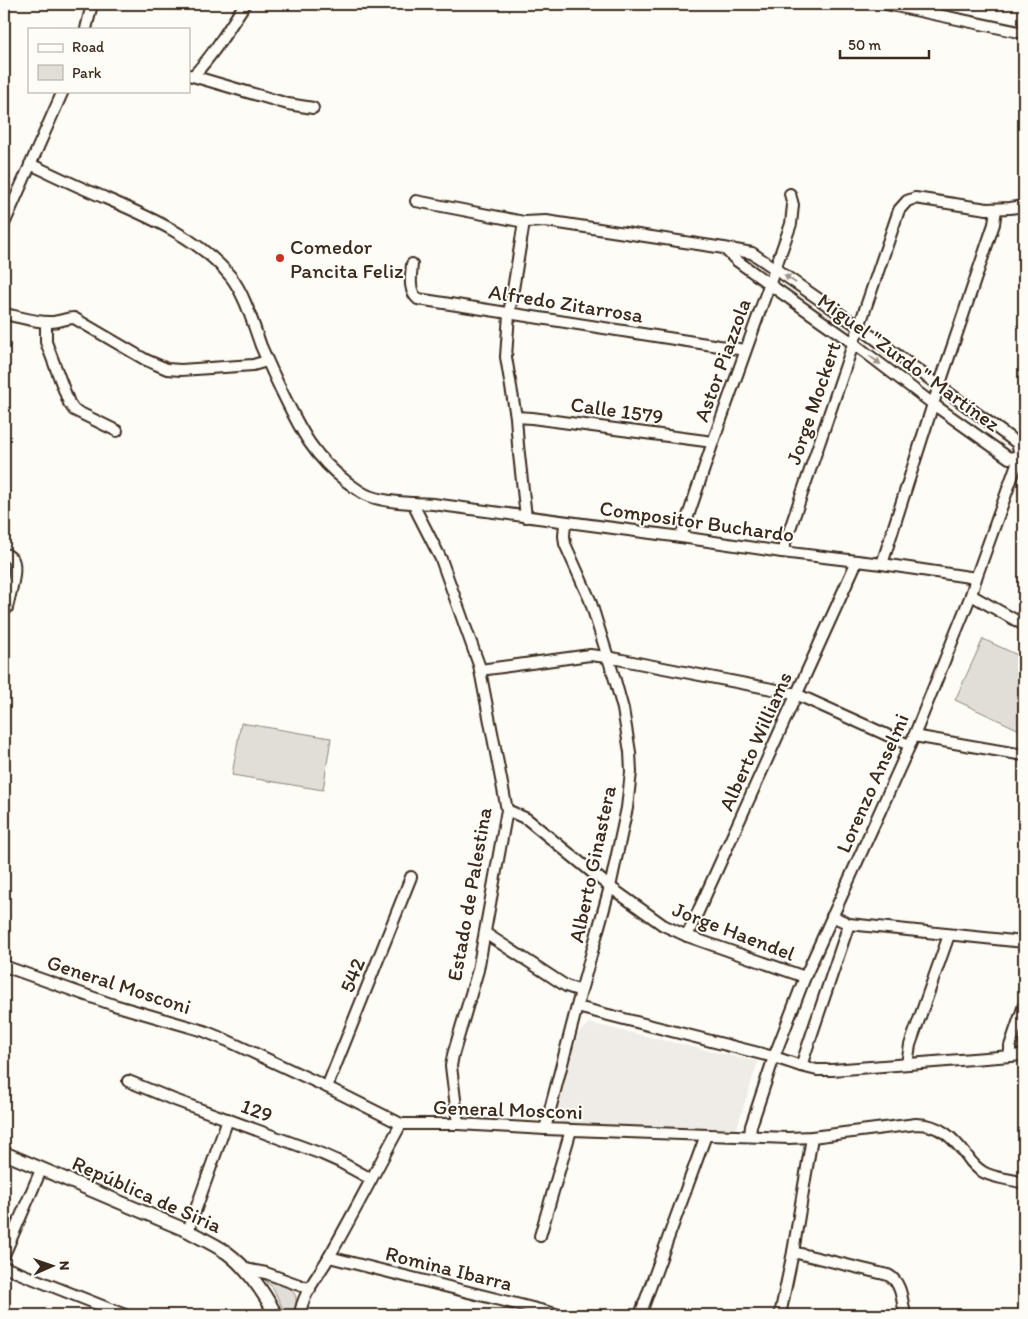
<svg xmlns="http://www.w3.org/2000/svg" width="1028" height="1319" viewBox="0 0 1028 1319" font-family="Itim,sans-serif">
	<rect width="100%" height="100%" fill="#fdfcf7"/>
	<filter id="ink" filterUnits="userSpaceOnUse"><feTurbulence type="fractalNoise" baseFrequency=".02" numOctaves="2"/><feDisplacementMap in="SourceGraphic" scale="10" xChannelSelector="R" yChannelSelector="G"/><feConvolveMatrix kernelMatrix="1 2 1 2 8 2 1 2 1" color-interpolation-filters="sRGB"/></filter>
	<g filter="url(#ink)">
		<polygon fill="#efece7" points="589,1023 758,1062 736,1130 558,1125 557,1109 578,1034"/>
		<g fill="#e1ded7" stroke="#8e847a">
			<polygon points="983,639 1024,658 1024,732 955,700"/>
			<polygon points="241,723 331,738 323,790 232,775"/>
			<path d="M 265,1280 C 276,1280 294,1286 296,1298 C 297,1303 295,1310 295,1315 L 286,1315 L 273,1288 Z"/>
		</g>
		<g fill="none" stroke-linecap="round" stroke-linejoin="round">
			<defs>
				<g id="minor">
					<polyline points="886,4 1024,33"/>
					<polyline points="86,29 92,4"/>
					<polyline points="189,75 288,104 313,108"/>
					<path d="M 193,76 C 214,54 229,28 245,4"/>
					<path d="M 30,164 C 52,174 74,185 96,194 C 142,214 198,236 231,277 C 245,295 253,324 261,346 C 268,362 275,378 283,394 C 301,431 314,457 347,482 C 354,487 361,493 369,496 C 388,503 414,503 433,504 L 681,537 L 782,552 L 882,564 L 976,578"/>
					<polyline points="416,201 524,222 546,221 724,248 752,253 774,268 859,327 1017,443 1020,455"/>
					<polyline points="524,222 509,314 506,357 516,417 518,445 526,517"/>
					<polyline points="4,224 63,91"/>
					<polyline points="724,248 736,260 769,284 853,343 933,404 1009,458 1020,456"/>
					<path d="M 412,264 C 411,276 408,291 418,299 L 745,350"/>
					<path d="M 4,314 C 17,316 37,323 51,322 C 59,322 66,318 74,318 L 146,360 L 167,369 L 181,370 L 253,365 L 267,361"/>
					<polyline points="46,322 46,342 69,403 74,410 117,431"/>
					<polyline points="516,417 532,418 713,442"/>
					<polyline points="414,503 417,512 441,559 479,665 507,810 478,970 453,1055 451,1066 458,1124"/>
					<polyline points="681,537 713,442 791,224 793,205 790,194"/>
					<polyline points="782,552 899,210 907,201 915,198 987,209 1010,208 1024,206"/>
					<path d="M 4,553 C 7,555 11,557 13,560 C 18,569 9,598 7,608 L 4,611"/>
					<polyline points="882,564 933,404 994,224 996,209"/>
					<polyline points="971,595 1024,625"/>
					<polyline points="480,670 590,655 607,657 782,691 796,694 909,745"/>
					<polyline points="914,736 1024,755"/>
					<polyline points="507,810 527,819 610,887 663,925 687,936 805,977"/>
					<polyline points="832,916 849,924 1024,942"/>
					<polyline points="485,933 566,986 581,991"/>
					<polyline points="687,936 857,561"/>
					<path d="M 4,966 L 114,1005 L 204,1031 L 226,1040 L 327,1087 L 401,1124 L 458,1124 L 545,1129 L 788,1138 L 812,1137 L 916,1124 C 940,1124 953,1138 967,1156 C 971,1162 976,1168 983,1172 C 993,1178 1009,1179 1020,1182"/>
					<polyline points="577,1007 774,1057 801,1066 817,1070 832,1070 1024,1055"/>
					<polyline points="1010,1056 1010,1046 1024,1005"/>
					<polyline points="907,1064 910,1045 949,935"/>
					<polyline points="801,1066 849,924"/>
					<polyline points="128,1081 172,1099 322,1154 340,1162 371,1179"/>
					<polyline points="327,1087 411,877"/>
					<polyline points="545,1129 581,991 610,887 627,808 631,772 630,752 623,709 615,680 590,600 565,544 564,536 565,522"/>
					<polyline points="750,1136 751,1126 774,1057 805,977 914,736 971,595 976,578 1024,444"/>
					<polyline points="188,1231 228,1119"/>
					<polyline points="540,1236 571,1130"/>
					<path d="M 793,1252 L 888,1275 C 902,1282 902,1301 905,1315"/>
					<polyline points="4,1255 41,1170"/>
					<polyline points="329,1257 560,1315"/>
					<polyline points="4,1267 125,1315"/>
					<polyline points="245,1269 266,1273 310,1289"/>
					<path d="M 300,1315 C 302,1294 319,1275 329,1257 C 354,1213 377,1168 401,1124"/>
					<polyline points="640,1315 706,1135"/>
					<polyline points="780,1315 793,1252 812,1137"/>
				</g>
				<path id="tertiary" d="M 4,1153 L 188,1231 C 201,1238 214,1244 226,1252 C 248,1268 263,1291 276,1315"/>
			</defs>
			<use href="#minor" stroke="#3b2a1e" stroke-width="14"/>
			<use href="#tertiary" stroke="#3b2a1e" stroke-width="16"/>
			<use href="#minor" stroke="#fdfcf7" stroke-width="10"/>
			<use href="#tertiary" stroke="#fdfcf7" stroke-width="12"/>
		</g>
		<defs><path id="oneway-solid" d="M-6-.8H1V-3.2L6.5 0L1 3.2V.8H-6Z" transform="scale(1.25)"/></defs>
		<g fill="#9c938a">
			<use href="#oneway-solid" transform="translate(790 279) rotate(-145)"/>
			<use href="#oneway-solid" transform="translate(875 360) rotate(37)"/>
		</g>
	</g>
	<circle fill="#c8321e" stroke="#fdfcf7" stroke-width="2" cx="280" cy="258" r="5"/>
	<g text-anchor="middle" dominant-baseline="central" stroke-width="4" stroke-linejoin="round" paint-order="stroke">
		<g font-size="21" fill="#3b2a1e" stroke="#fdfcf7" text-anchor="start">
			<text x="290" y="246">Comedor<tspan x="290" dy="24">Pancita Feliz</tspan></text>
		</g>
		<g font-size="21" fill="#3b2a1e" stroke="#fdfcf7">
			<text transform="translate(566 303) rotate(9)">Alfredo Zitarrosa</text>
			<text transform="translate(722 360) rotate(-70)">Astor Piazzola</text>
			<text transform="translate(909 362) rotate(36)">Miguel "Zurdo" Martínez</text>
			<text transform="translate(813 403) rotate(-71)">Jorge Mockert</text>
			<text transform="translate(617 410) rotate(8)">Calle 1579</text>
			<text transform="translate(697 521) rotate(8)">Compositor Buchardo</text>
			<text transform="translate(755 741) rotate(-66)">Alberto Williams</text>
			<text transform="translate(872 783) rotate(-66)">Lorenzo Anselmi</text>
			<text transform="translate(592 864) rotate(-78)">Alberto Ginastera</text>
			<text transform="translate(469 894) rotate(-80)">Estado de Palestina</text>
			<text transform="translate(734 931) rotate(21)">Jorge Haendel</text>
			<text transform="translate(352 975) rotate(-68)">542</text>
			<text transform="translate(119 984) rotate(18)">General Mosconi</text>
			<text transform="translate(508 1109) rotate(2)">General Mosconi</text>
			<text transform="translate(257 1110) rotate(20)">129</text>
			<text transform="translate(147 1194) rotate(24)">República de Siria</text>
			<text transform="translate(449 1268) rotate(14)">Romina Ibarra</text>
		</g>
	</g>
	<rect width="1028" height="1319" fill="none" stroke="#fdfcf7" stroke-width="20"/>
	<rect x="10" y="10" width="1008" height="1299" fill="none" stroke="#3b2a1e" stroke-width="2" filter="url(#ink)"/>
	<rect x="28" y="28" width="162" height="65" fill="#fdfcf7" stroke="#afa8a0"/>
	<rect x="38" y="44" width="25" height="8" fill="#fdfcf7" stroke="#afa8a0"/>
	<text x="72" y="52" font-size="15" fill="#3b2a1e">Road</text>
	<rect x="38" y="65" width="25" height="15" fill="#e1ded7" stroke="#afa8a0"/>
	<text x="72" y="78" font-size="15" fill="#3b2a1e">Park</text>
	<g transform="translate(52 1266) rotate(88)" stroke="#fdfcf7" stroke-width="4" paint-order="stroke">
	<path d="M0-4L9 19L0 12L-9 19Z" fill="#3b2a1e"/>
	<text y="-8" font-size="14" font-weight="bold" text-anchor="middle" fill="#3b2a1e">N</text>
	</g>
	<path d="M840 50v8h89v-8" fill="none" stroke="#3b2a1e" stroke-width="2.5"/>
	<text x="848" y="50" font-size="15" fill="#3b2a1e" stroke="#fdfcf7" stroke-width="4" paint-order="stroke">50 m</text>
</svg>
